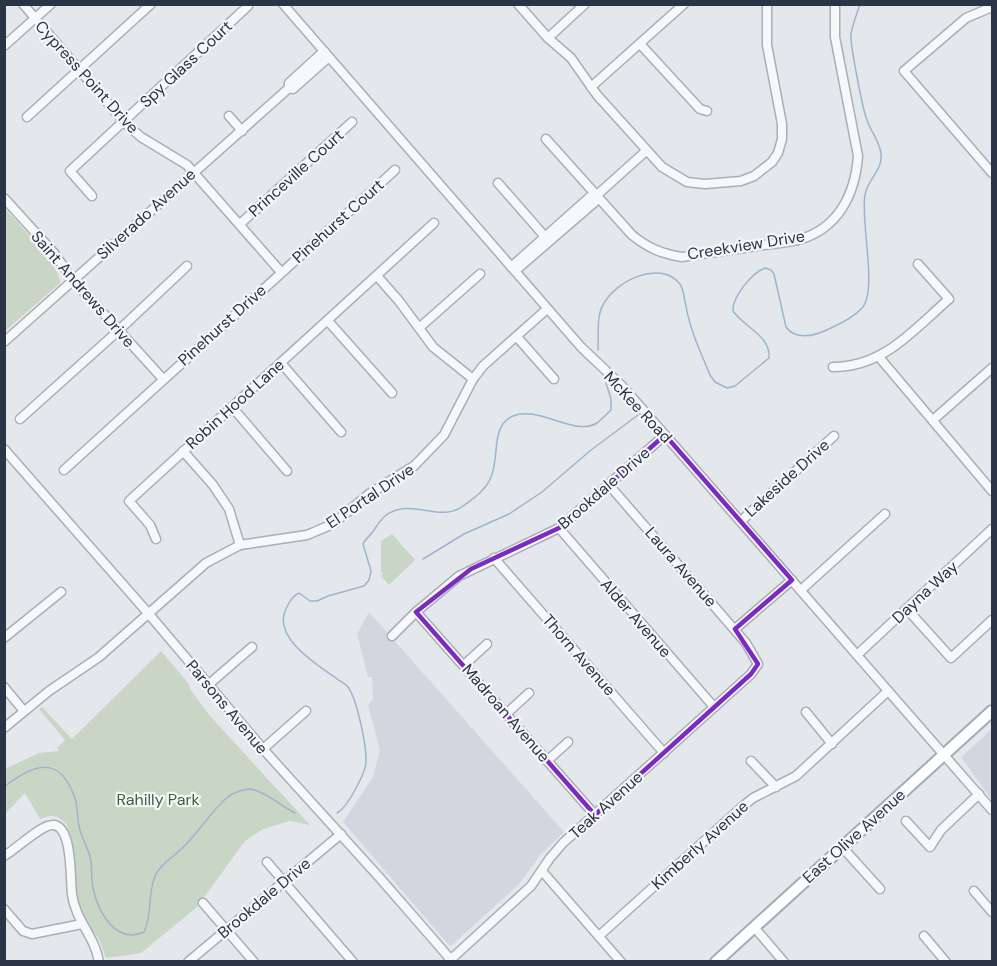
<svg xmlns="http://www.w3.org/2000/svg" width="997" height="966" viewBox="0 0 997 966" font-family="'DM Sans',sans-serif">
	<rect width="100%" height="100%" fill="#e4e7ec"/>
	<g fill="#d2d6de">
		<polygon points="369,612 564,832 540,855 519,884 452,945 449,945 343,822 373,777 380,750 368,705 373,699 372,677 368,677 357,634"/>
		<polygon points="992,729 992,800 961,757"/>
	</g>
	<g fill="#c9d6c5">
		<path d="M 4,208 C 17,222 61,267 60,283 L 5,331 Z"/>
		<polygon points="392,534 415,560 389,585 381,576 383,574 381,571 381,541"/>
		<path d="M 161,651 L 189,684 L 190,689 L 210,716 L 310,825 L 290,821 L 263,829 L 245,841 L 197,907 L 141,953 L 106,958 L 99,939 L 83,917 L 78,906 L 75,869 L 67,825 C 59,815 52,814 40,819 L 25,793 L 5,814 L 5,769 L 39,753 L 59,751 L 57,748 L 65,740 L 39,709 L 42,707 L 72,739 Z"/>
	</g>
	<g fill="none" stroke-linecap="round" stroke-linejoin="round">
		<g stroke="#9fb4cc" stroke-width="1.5">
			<path d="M 598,350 C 599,336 596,317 603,305 C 615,281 660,259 680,284 C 684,290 684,299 686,306 C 690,330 701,353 710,375 L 715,382 L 727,388 L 735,386 L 769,358 C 771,336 744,327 733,311 C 732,297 752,273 765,268 L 771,270 L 774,274 L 786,327 C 797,342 817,335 831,328 C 842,323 854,317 862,308 C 878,290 860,220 865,195 C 867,180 883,170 881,154 C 880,142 871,132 867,120 C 863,111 850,44 851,35 C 852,25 857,14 860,4"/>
			<polyline points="423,559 464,534 509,514 542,492 591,450 638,415"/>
			<path d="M 4,787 C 35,763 60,755 75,798 C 78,807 77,817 79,826 C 81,838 89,848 91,861 C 92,870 91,879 93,888 C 98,912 116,945 144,932 C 153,914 147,891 156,874 C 162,863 171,859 179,851 C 198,835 210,811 229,796 C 236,792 242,789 250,789 C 263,790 283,807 295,813"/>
			<path d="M 337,813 C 347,808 365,774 366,763 C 367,747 357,699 348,687 C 346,684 340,681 337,679 C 318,665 274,639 285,611 C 289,603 291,597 299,593 L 310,601 L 317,601 L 328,596 L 364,586 L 369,580 L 371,571 L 363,544 C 365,539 368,538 371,534 C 376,528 379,521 385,516 C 410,496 440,524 463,506 C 474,498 486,490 491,477 C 500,457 490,426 513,416 C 538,405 575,437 597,423 C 602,419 607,414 611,410 L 611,399 L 606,383"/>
		</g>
		<defs>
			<g id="minor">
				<polyline points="23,4 124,122 141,137 187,165 281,272"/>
				<polyline points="283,4 581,347 621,385 665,435 992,810"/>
				<polyline points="518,4 548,38 571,58 597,95 662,167 687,182 705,184 741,181 754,176 772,162 778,153 782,139 782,124 767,45 767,4"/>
				<polyline points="992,7 966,18 904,71 992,173"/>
				<polyline points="548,38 585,4"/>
				<polyline points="640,44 700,109 707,111"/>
				<polyline points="4,46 51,4"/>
				<polyline points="591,87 684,4"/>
				<polyline points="289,88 293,89 329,57"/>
				<polyline points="229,116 242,131"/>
				<polyline points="27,117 151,4"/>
				<path d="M 546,139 L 632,235 C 648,248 662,254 682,257 C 707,253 732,250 756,246 C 770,244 784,243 798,240 C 838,229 855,195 858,156 L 835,37 L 835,4"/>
				<polyline points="498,183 547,239"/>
				<polyline points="92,196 70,171 248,6"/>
				<polyline points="4,198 54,253 73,280 163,379"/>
				<polyline points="240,224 352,122"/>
				<polyline points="511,267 592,195 597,195 646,151"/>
				<polyline points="515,271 596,201 597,195"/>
				<polyline points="377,276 399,301 433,347 473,379"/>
				<polyline points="328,321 392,393"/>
				<polyline points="419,328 480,274"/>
				<polyline points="517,337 554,379"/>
				<polyline points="4,342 289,88 289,83 324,51"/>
				<polyline points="879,357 992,491"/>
				<polyline points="281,363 341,432"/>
				<path d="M 833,367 C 884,367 913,330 949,299 L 918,264"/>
				<polyline points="232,407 287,471"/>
				<polyline points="20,419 118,331 187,266"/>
				<polyline points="933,420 992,368"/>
				<polyline points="4,449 148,613 263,749 379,877 453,962"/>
				<polyline points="183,451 213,485 229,509 240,545"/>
				<polyline points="64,470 395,170"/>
				<polyline points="741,521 834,436"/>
				<polyline points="559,528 714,707"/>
				<polyline points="156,539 150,525 129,501 434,223"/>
				<polyline points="494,558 664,753"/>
				<polyline points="801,590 885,514"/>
				<polyline points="907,609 951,658 992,620"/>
				<polyline points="416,612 595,815"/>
				<polyline points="735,629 792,580"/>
				<polyline points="392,636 416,612 459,576 559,528 665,435"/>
				<polyline points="4,638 61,592"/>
				<polyline points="857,655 992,529"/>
				<polyline points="464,665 487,644"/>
				<polyline points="208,685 252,647"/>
				<polyline points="4,687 24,711"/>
				<polyline points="806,712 832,744"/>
				<polyline points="506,714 529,693"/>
				<polyline points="4,728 49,691 99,657 206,563 240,545 307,535 333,524 369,494 414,466 444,435 473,379 483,366 547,309"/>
				<polyline points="263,749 306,711"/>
				<polyline points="547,761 568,742"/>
				<polyline points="751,761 776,787"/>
				<polyline points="906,821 930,847 941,830 979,794"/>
				<polyline points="842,847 880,889"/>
				<path d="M 4,856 C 17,849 42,823 54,825 C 73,828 70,880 72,894 C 75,920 95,936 99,962"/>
				<polyline points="267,862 353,962"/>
				<polyline points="542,871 621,962"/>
				<polyline points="974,891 992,912"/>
				<polyline points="203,903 254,962"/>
				<polyline points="4,909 23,931 32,934 82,924"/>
				<polyline points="754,927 784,962"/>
				<polyline points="599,936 743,806 753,798 796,776 888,691"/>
				<polyline points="924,936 946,962"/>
				<polyline points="188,962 341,834"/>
				<polyline points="448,962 531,886 550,858 563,843 751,674 758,664 746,643 609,485"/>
			</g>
			<polyline id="major" points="716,962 992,711"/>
		</defs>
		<use href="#minor" stroke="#a9aeb7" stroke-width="11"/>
		<use href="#major" stroke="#a3abb8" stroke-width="14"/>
		<use href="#minor" stroke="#f7f8fa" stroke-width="8"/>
		<use href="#major" stroke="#fff" stroke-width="10"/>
	</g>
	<path fill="none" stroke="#7b2cbf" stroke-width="4.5" stroke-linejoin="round" d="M 665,435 L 792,580 L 735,629 L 758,664 L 751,674 L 595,815 L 416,612 L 471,569 L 559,528 Z"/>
	<g text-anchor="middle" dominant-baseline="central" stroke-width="4.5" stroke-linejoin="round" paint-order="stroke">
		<g font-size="16" fill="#2b3445" stroke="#f4f6f9">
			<text transform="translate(186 64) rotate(-43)">Spy Glass Court</text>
			<text transform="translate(87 77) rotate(48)">Cypress Point Drive</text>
			<text transform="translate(296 173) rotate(-42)">Princeville Court</text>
			<text transform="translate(146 214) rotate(-42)">Silverado Avenue</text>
			<text transform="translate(338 221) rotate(-42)">Pinehurst Court</text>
			<text transform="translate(746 245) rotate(-9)">Creekview Drive</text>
			<text transform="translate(83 289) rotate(49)">Saint Andrews Drive</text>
			<text transform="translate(222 325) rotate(-42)">Pinehurst Drive</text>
			<text transform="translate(235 404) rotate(-42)">Robin Hood Lane</text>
			<text transform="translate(638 407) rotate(47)">McKee Road</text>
			<text transform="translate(787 478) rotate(-42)">Lakeside Drive</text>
			<text transform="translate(604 488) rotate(-41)">Brookdale Drive</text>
			<text transform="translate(370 496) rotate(-34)">El Portal Drive</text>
			<text transform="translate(681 567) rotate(49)">Laura Avenue</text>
			<text transform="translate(925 592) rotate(-43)">Dayna Way</text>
			<text transform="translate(636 618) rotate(49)">Alder Avenue</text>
			<text transform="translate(579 655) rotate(49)">Thorn Avenue</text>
			<text transform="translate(227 707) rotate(50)">Parsons Avenue</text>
			<text transform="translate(506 713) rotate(49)">Madroan Avenue</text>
			<text transform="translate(606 805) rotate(-42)">Teak Avenue</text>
			<text transform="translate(854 836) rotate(-42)">East Olive Avenue</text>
			<text transform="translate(700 845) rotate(-42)">Kimberly Avenue</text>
			<text transform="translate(264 898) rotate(-40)">Brookdale Drive</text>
		</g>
		<g font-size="16" fill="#3f6138" stroke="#f4f6f9">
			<text x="158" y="799">Rahilly Park</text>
		</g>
	</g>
	<rect width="997" height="966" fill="none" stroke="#2b3445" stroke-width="12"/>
</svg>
